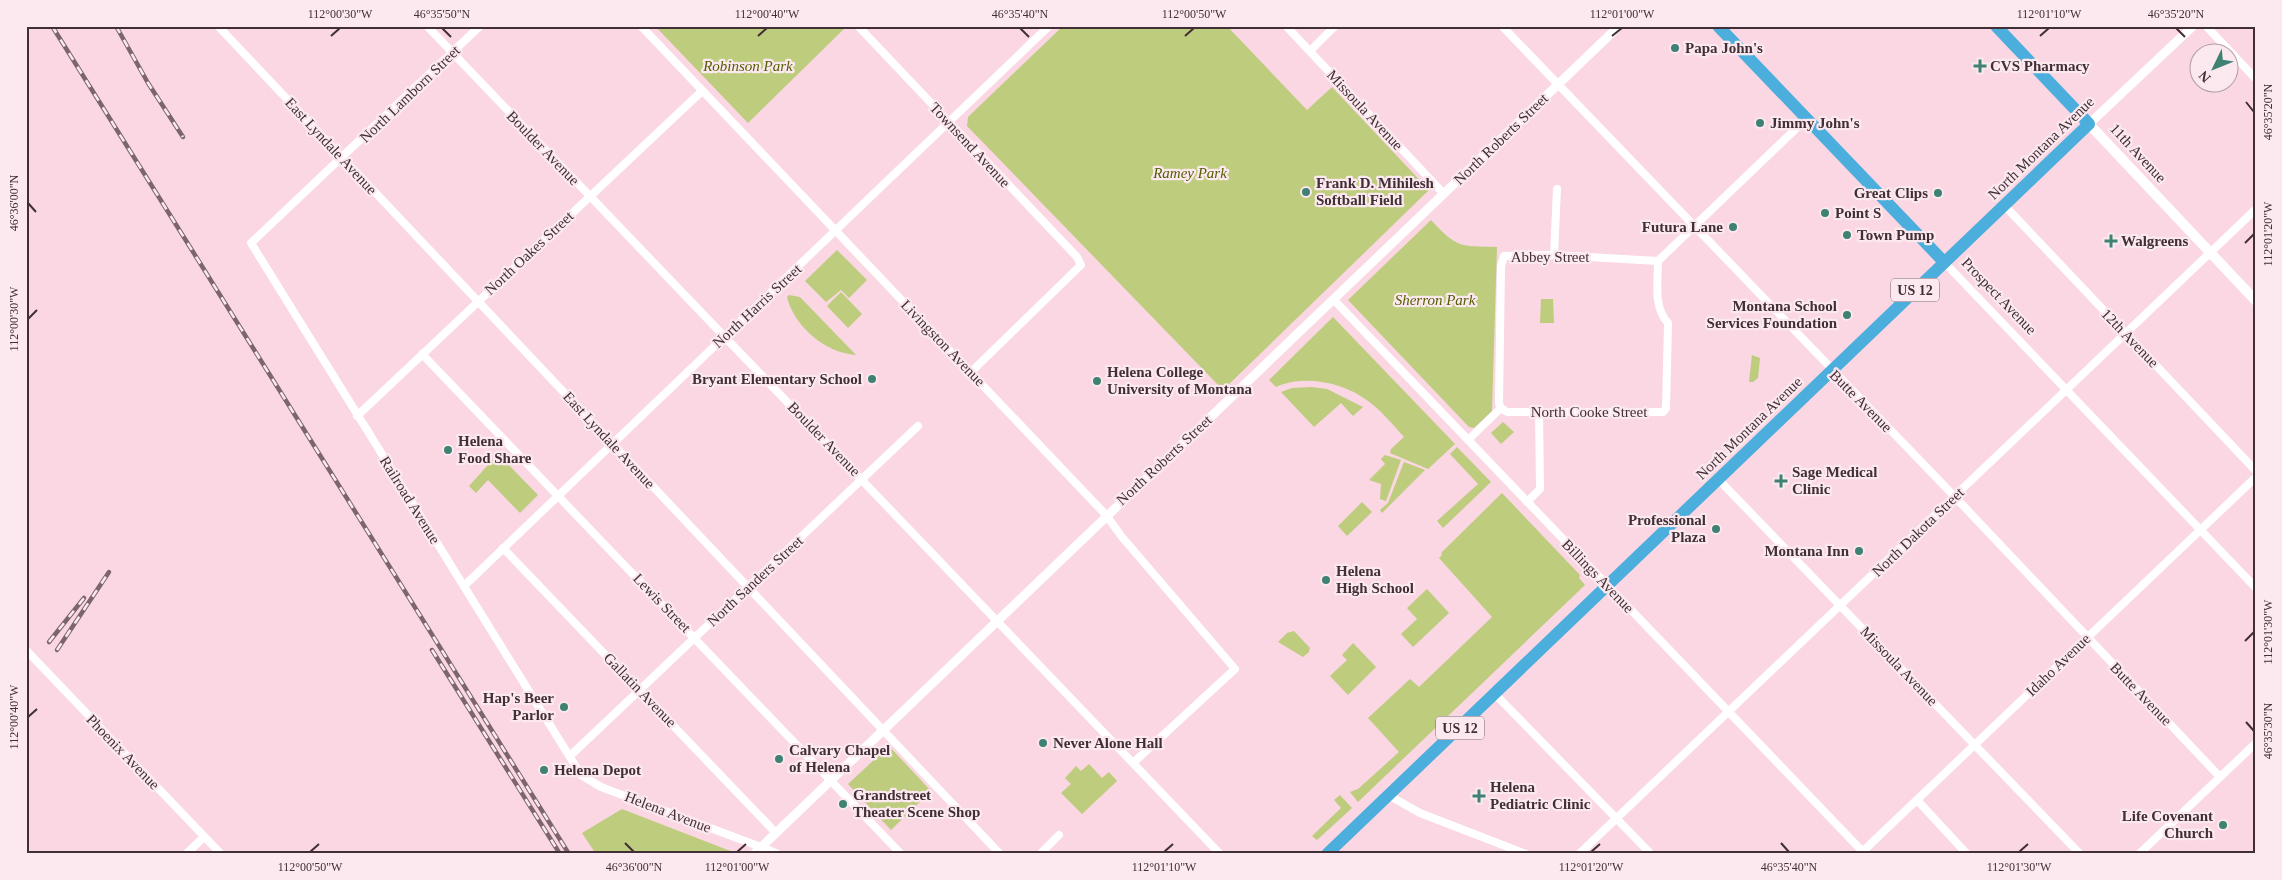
<svg xmlns="http://www.w3.org/2000/svg" width="2282" height="880" viewBox="0 0 2282 880" font-family="'Times New Roman',serif">
	<rect width="100%" height="100%" fill="#fad7e2"/>
	<g fill="#becc7d">
		<polygon points="655,26 847,26 748,123"/>
		<polygon points="1063,26 1227,26 1307,110 1332,87 1429,190 1223,390 967,126 968,117"/>
		<path d="M 1431,220 C 1457,248 1459,246 1497,247 L 1492,411 L 1474,428 L 1469,427 L 1348,300 Z"/>
		<polygon points="837,250 867,280 849,298 841,290 826,302 805,281"/>
		<polygon points="841,292 862,314 848,328 827,306"/>
		<path d="M 789,295 L 800,297 L 856,355 C 825,353 794,326 787,297 Z"/>
		<polygon points="1541,299 1553,299 1554,323 1540,323"/>
		<path d="M 1333,317 L 1455,444 L 1428,469 L 1390,453 L 1391,449 L 1404,437 C 1393,425 1381,410 1368,401 C 1344,382 1303,374 1276,387 L 1269,380 Z"/>
		<polygon points="1752,355 1760,358 1758,378 1753,382 1749,382"/>
		<polygon points="1311,387 1327,389 1363,407 1353,416 1341,403 1314,427 1281,392 1292,388"/>
		<polygon points="1503,422 1514,432 1501,444 1491,433"/>
		<polygon points="1457,447 1491,482 1443,528 1437,521 1478,484 1450,454"/>
		<polygon points="498,454 538,495 520,513 488,480 476,493 469,486"/>
		<polygon points="1385,455 1401,460 1386,501 1380,499 1381,484 1369,480 1385,464 1381,459"/>
		<polygon points="1404,462 1425,470 1382,513 1380,510 1388,503"/>
		<polygon points="1502,493 1580,575 1579,578 1585,585 1358,802 1350,792 1358,789 1399,752 1368,718 1410,679 1419,687 1492,617 1439,558 1442,555 1441,553"/>
		<polygon points="1362,502 1372,512 1347,536 1338,526"/>
		<polygon points="1427,589 1449,613 1413,647 1401,634 1417,619 1407,608"/>
		<polygon points="1294,631 1310,648 1309,652 1303,657 1278,642 1287,633"/>
		<polygon points="1353,643 1376,667 1348,695 1330,676 1347,660 1342,655"/>
		<polygon points="889,746 931,791 891,830 848,784"/>
		<polygon points="1089,764 1102,778 1109,772 1117,781 1082,814 1061,793 1071,784 1065,778 1076,766 1081,771"/>
		<polygon points="1340,795 1352,808 1317,840 1312,836 1341,808 1334,800"/>
		<polygon points="622,809 733,852 733,854 596,854 582,833"/>
	</g>
	<g fill="none" stroke-linecap="round" stroke-linejoin="round">
		<g stroke="#fff" stroke-width="8">
			<polyline points="218,26 1000,854"/>
			<polyline points="427,26 1220,854"/>
			<polyline points="480,26 251,243 581,775 601,787 761,847"/>
			<polyline points="641,26 1106,515 1122,537 1235,669 1133,763"/>
			<polyline points="858,26 1077,257 1081,265 971,372"/>
			<polyline points="1286,26 1444,194"/>
			<polyline points="1502,26 1955,497 2220,777"/>
			<polyline points="2206,26 2256,79"/>
			<polyline points="1310,51 1335,26"/>
			<polyline points="2004,205 2256,471"/>
			<polyline points="1554,255 1557,189"/>
			<polyline points="1944,262 2256,588"/>
			<polyline points="1334,300 1863,852"/>
			<polyline points="422,354 901,854"/>
			<path d="M 1501,408 L 1507,412 L 1663,412 L 1666,408 L 1668,323 C 1653,307 1658,282 1658,261 L 1807,118"/>
			<polyline points="1501,408 1499,403 1501,266 1504,256 1554,255 1658,261"/>
			<polyline points="357,416 702,91"/>
			<polyline points="1468,440 1501,408"/>
			<polyline points="1718,479 2080,854"/>
			<polyline points="1527,502 1540,489 1539,411"/>
			<polyline points="503,548 776,833"/>
			<polyline points="464,586 1049,26"/>
			<polyline points="26,650 221,854"/>
			<polyline points="1495,694 1651,854"/>
			<polyline points="570,756 918,426"/>
			<polyline points="1388,795 1420,813 1526,854"/>
			<polyline points="1917,800 1967,854"/>
			<polyline points="186,854 204,837"/>
			<polyline points="1040,854 1059,835"/>
			<polyline points="1579,854 2256,209"/>
			<polyline points="1860,854 2256,477"/>
			<polyline points="2139,854 2256,743"/>
		</g>
		<g stroke="#fff" stroke-width="9">
			<polyline points="2089,124 2193,26"/>
			<polyline points="761,847 777,854"/>
			<polyline points="754,854 1619,26"/>
		</g>
		<polyline stroke="#fff" stroke-width="10" points="2089,124 2256,301"/>
		<g stroke="#4caedc" stroke-width="12">
			<polyline points="1718,26 1944,262"/>
			<polyline points="1327,854 2089,124 1996,26"/>
		</g>
		<defs>
			<g id="rail">
				<polyline points="52,26 569,854"/>
				<polyline points="116,26 148,83 183,137"/>
				<polyline points="49,642 84,598"/>
				<polyline points="57,650 109,572"/>
				<polyline points="432,650 560,854"/>
			</g>
		</defs>
		<use href="#rail" stroke="#7c656c" stroke-width="4.5"/>
		<use href="#rail" stroke="#fce9ef" stroke-width="2.5" stroke-dasharray="8" stroke-linecap="butt"/>
	</g>
	<path fill="none" stroke="#402f35" stroke-width="2" d="M 442,28 L 451,37M 1020,28 L 1029,37M 2176,28 L 2185,37M 331,36 L 340,28M 758,36 L 767,28M 1185,36 L 1194,28M 1612,36 L 1622,28M 2040,36 L 2049,28M 2246,102 L 2254,112M 28,203 L 36,212M 2245,243 L 2254,234M 28,319 L 37,310M 2245,641 L 2254,632M 28,717 L 37,709M 2246,722 L 2254,731M 625,843 L 634,852M 1781,843 L 1789,852M 310,852 L 319,844M 737,852 L 746,844M 1164,852 L 1173,844M 1591,852 L 1600,844M 2019,852 L 2028,844"/>
	<g fill="#3f8172" stroke="#fce9ef" stroke-width="2">
		<circle cx="1675" cy="48" r="5"/>
		<path d="M1977.5 58.5h5v5h5v5h-5v5h-5v-5h-5v-5h5z"/>
		<circle cx="1760" cy="123" r="5"/>
		<circle cx="1306" cy="192" r="5"/>
		<circle cx="1938" cy="193" r="5"/>
		<circle cx="1825" cy="213" r="5"/>
		<circle cx="1733" cy="227" r="5"/>
		<circle cx="1847" cy="235" r="5"/>
		<path d="M2108.5 233.5h5v5h5v5h-5v5h-5v-5h-5v-5h5z"/>
		<circle cx="1847" cy="315" r="5"/>
		<circle cx="872" cy="379" r="5"/>
		<circle cx="1097" cy="381" r="5"/>
		<circle cx="448" cy="450" r="5"/>
		<path d="M1778.5 473.5h5v5h5v5h-5v5h-5v-5h-5v-5h5z"/>
		<circle cx="1716" cy="529" r="5"/>
		<circle cx="1859" cy="551" r="5"/>
		<circle cx="1326" cy="580" r="5"/>
		<circle cx="564" cy="707" r="5"/>
		<circle cx="1043" cy="743" r="5"/>
		<circle cx="779" cy="759" r="5"/>
		<circle cx="544" cy="770" r="5"/>
		<path d="M1476.5 788.5h5v5h5v5h-5v5h-5v-5h-5v-5h5z"/>
		<circle cx="843" cy="804" r="5"/>
		<circle cx="2223" cy="825" r="5"/>
	</g>
	<g text-anchor="middle" dominant-baseline="central" stroke-width="4.5" stroke-linejoin="round" paint-order="stroke">
		<g fill="#fce9ef" stroke="#78676d" stroke-width="1">
			<rect x="1891" y="278.5" width="48" height="23" rx="4"/>
			<rect x="1436" y="716.5" width="48" height="23" rx="4"/>
		</g>
		<g font-size="14" font-weight="bold" fill="#402f35">
			<text x="1915" y="290">US 12</text>
			<text x="1460" y="728">US 12</text>
		</g>
		<g font-size="15" font-weight="bold" fill="#402f35" stroke="#fce9ef" text-anchor="start">
			<text x="1685" y="48">Papa John's</text>
			<text x="1990" y="66">CVS Pharmacy</text>
			<text x="1770" y="123">Jimmy John's</text>
			<text x="1316" y="183">Frank D. Mihilesh<tspan x="1316" dy="17">Softball Field</tspan></text>
			<text x="1928" y="193" text-anchor="end">Great Clips</text>
			<text x="1835" y="213">Point S</text>
			<text x="1723" y="227" text-anchor="end">Futura Lane</text>
			<text x="1857" y="235">Town Pump</text>
			<text x="2121" y="241">Walgreens</text>
			<text x="1837" y="306" text-anchor="end">Montana School<tspan x="1837" dy="17">Services Foundation</tspan></text>
			<text x="1107" y="372">Helena College<tspan x="1107" dy="17">University of Montana</tspan></text>
			<text x="862" y="379" text-anchor="end">Bryant Elementary School</text>
			<text x="458" y="441">Helena<tspan x="458" dy="17">Food Share</tspan></text>
			<text x="1792" y="472">Sage Medical<tspan x="1792" dy="17">Clinic</tspan></text>
			<text x="1706" y="520" text-anchor="end">Professional<tspan x="1706" dy="17">Plaza</tspan></text>
			<text x="1849" y="551" text-anchor="end">Montana Inn</text>
			<text x="1336" y="571">Helena<tspan x="1336" dy="17">High School</tspan></text>
			<text x="554" y="698" text-anchor="end">Hap's Beer<tspan x="554" dy="17">Parlor</tspan></text>
			<text x="1053" y="743">Never Alone Hall</text>
			<text x="789" y="750">Calvary Chapel<tspan x="789" dy="17">of Helena</tspan></text>
			<text x="554" y="770">Helena Depot</text>
			<text x="1490" y="787">Helena<tspan x="1490" dy="17">Pediatric Clinic</tspan></text>
			<text x="853" y="795">Grandstreet<tspan x="853" dy="17">Theater Scene Shop</tspan></text>
			<text x="2213" y="816" text-anchor="end">Life Covenant<tspan x="2213" dy="17">Church</tspan></text>
		</g>
		<g font-size="15" font-style="italic" fill="#535d02" stroke="#fce9ef">
			<text x="748" y="66">Robinson Park</text>
			<text x="1190" y="173">Ramey Park</text>
			<text x="1435" y="300">Sherron Park</text>
		</g>
		<g font-size="15" fill="#402f35" stroke="#fce9ef">
			<text transform="translate(410 94) rotate(-44)">North Lamborn Street</text>
			<text transform="translate(1365 110) rotate(47)">Missoula Avenue</text>
			<text transform="translate(1501 139) rotate(-44)">North Roberts Street</text>
			<text transform="translate(970 145) rotate(47)">Townsend Avenue</text>
			<text transform="translate(331 146) rotate(47)">East Lyndale Avenue</text>
			<text transform="translate(543 148) rotate(46)">Boulder Avenue</text>
			<text transform="translate(2041 148) rotate(-44)">North Montana Avenue</text>
			<text transform="translate(2138 153) rotate(47)">11th Avenue</text>
			<text transform="translate(529 253) rotate(-43)">North Oakes Street</text>
			<text x="1550" y="257">Abbey Street</text>
			<text transform="translate(1999 296) rotate(46)">Prospect Avenue</text>
			<text transform="translate(757 306) rotate(-43)">North Harris Street</text>
			<text transform="translate(2130 338) rotate(46)">12th Avenue</text>
			<text transform="translate(943 343) rotate(46)">Livingston Avenue</text>
			<text transform="translate(1861 401) rotate(45)">Butte Avenue</text>
			<text x="1589" y="412">North Cooke Street</text>
			<text transform="translate(1749 428) rotate(-44)">North Montana Avenue</text>
			<text transform="translate(824 439) rotate(46)">Boulder Avenue</text>
			<text transform="translate(609 440) rotate(47)">East Lyndale Avenue</text>
			<text transform="translate(1164 460) rotate(-43)">North Roberts Street</text>
			<text transform="translate(410 500) rotate(58)">Railroad Avenue</text>
			<text transform="translate(1918 532) rotate(-44)">North Dakota Street</text>
			<text transform="translate(1598 576) rotate(46)">Billings Avenue</text>
			<text transform="translate(755 581) rotate(-43)">North Sanders Street</text>
			<text transform="translate(662 603) rotate(46)">Lewis Street</text>
			<text transform="translate(2058 665) rotate(-44)">Idaho Avenue</text>
			<text transform="translate(1899 666) rotate(46)">Missoula Avenue</text>
			<text transform="translate(640 690) rotate(46)">Gallatin Avenue</text>
			<text transform="translate(2141 694) rotate(46)">Butte Avenue</text>
			<text transform="translate(123 752) rotate(46)">Phoenix Avenue</text>
			<text transform="translate(668 812) rotate(21)">Helena Avenue</text>
		</g>
	</g>
	<rect width="2282" height="880" fill="none" stroke="#fce9ef" stroke-width="55"/>
	<g transform="translate(2214 68) rotate(227)"><circle r="24" fill="#fce9ef" stroke="#b19fa5"/>
	<path d="M0-4L9 19L0 12L-9 19Z" fill="#3f8172"/>
	<text y="-8" font-size="14" font-weight="bold" text-anchor="middle" fill="#402f35">N</text>
	</g>
	<rect x="28" y="28" width="2226" height="824" fill="none" stroke="#402f35" stroke-width="2"/>
	<g font-size="12" text-anchor="middle" fill="#402f35">
		<text x="340" y="18">112°00'30"W</text>
		<text x="442" y="18">46°35'50"N</text>
		<text x="767" y="18">112°00'40"W</text>
		<text x="1020" y="18">46°35'40"N</text>
		<text x="1194" y="18">112°00'50"W</text>
		<text x="1622" y="18">112°01'00"W</text>
		<text x="2049" y="18">112°01'10"W</text>
		<text x="2176" y="18">46°35'20"N</text>
		<text transform="translate(2268 112) rotate(-90)" y="4">46°35'20"N</text>
		<text transform="translate(14 203) rotate(-90)" y="4">46°36'00"N</text>
		<text transform="translate(2268 234) rotate(-90)" y="4">112°01'20"W</text>
		<text transform="translate(14 319) rotate(-90)" y="4">112°00'30"W</text>
		<text transform="translate(2268 632) rotate(-90)" y="4">112°01'30"W</text>
		<text transform="translate(14 717) rotate(-90)" y="4">112°00'40"W</text>
		<text transform="translate(2268 731) rotate(-90)" y="4">46°35'30"N</text>
		<text x="310" y="871">112°00'50"W</text>
		<text x="634" y="871">46°36'00"N</text>
		<text x="737" y="871">112°01'00"W</text>
		<text x="1164" y="871">112°01'10"W</text>
		<text x="1591" y="871">112°01'20"W</text>
		<text x="1789" y="871">46°35'40"N</text>
		<text x="2019" y="871">112°01'30"W</text>
	</g>
</svg>
